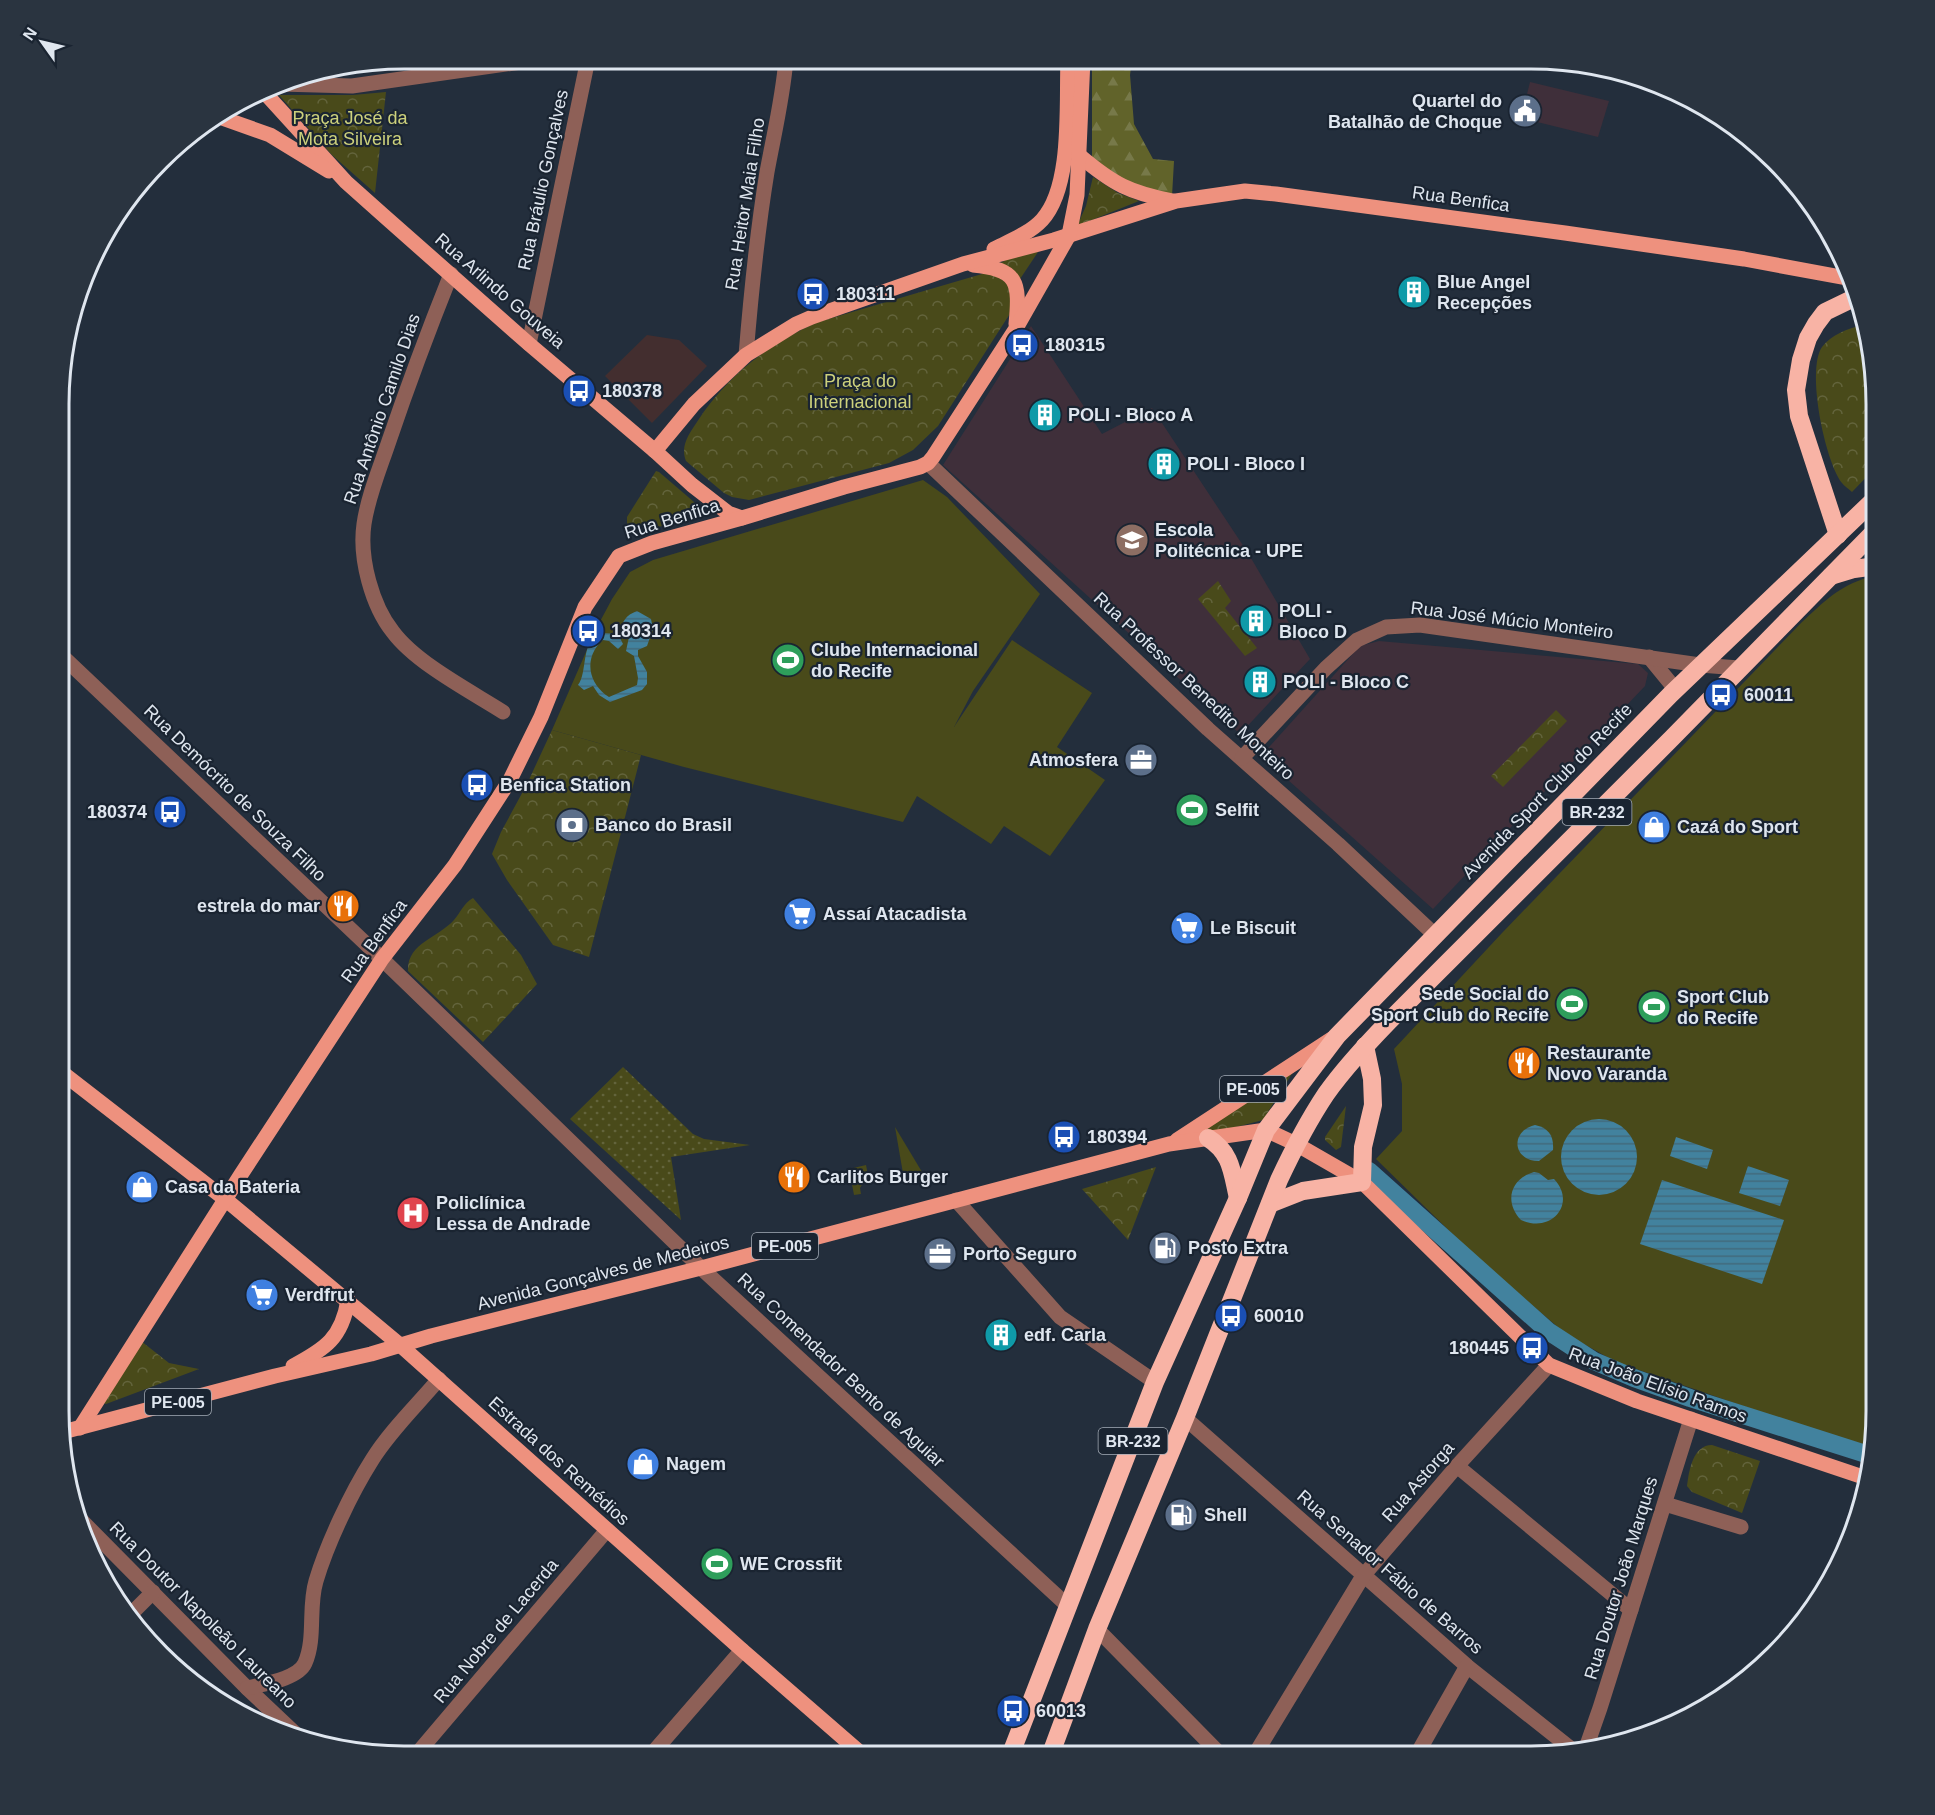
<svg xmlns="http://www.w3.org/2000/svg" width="1935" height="1815" viewBox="0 0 1935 1815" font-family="Helvetica,sans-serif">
	<defs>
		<pattern id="grass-dots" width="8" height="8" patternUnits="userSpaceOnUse" patternTransform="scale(1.5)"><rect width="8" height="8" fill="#494a1a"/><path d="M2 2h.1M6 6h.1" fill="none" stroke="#63643c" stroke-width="1.8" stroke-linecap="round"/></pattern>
		<pattern id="forest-firs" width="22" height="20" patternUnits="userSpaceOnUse" patternTransform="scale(1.5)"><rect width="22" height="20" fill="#61632a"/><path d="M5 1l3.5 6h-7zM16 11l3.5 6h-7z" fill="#777949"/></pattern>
		<pattern id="park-crowns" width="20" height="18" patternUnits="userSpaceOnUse" patternTransform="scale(1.5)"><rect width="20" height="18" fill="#494a1a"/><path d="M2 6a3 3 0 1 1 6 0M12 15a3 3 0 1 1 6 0" fill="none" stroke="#63643c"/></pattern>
		<pattern id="water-rules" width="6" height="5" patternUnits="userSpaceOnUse" patternTransform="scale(1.5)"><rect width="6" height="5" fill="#42829e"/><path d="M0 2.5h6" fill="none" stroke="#426a7c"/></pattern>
	</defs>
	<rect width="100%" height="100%" fill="#232e3c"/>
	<polygon fill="#432e2f" points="647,335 679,340 707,366 652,423 605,376"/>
	<g fill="#3f2f3a">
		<polygon points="1530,82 1609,101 1598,137 1521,118"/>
		<polygon points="1031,326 1102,434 1152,408 1248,553 1310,659 1240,734 943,465"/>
		<polygon points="1379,641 1638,664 1648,673 1645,686 1433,909 1261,756 1360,646"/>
	</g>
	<polygon fill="url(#grass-dots)" points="623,1067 693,1134 704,1139 750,1145 671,1157 681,1220 570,1119"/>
	<polygon fill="url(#forest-firs)" points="1092,59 1132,59 1130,75 1134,124 1153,159 1174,161 1172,196 1143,192 1092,163"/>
	<g fill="url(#park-crowns)">
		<polygon points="386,92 375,193 332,155 279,95 353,95"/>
		<polygon points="1093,177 1118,193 1139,201 1077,226 1086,206"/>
		<polygon points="1038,252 1018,282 999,264 1018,253"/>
		<path d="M 982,274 L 995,274 L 1010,286 L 1011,312 L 938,426 L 913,450 L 889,463 L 749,500 L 732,497 L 724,493 L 686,461 C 680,446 689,434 697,422 C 727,376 768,344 818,322 Z"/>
		<path d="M 1863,325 L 1876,381 L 1876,467 L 1852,492 C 1849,489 1844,486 1842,483 C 1825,461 1806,370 1822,347 C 1832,334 1847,329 1863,325 Z"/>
		<polygon points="656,471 659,472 708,514 639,532 630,530 627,524 627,517"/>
		<polygon points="1218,581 1231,601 1225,608 1257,648 1245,656 1198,599"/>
		<polygon points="1556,710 1567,721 1503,787 1491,776"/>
		<polygon points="552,730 641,755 589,957 553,945 507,880 492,854 501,832 527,784"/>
		<path d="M 473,898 L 521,955 L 537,984 L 483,1042 L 408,971 C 407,943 438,938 454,920 C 461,912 463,904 473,898 Z"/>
		<polygon points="1293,1072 1263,1120 1198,1137 1196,1135"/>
		<polygon points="1346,1106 1341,1147 1336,1150 1325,1140 1325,1137"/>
		<polygon points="1156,1167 1128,1240 1082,1189"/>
		<polygon points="141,1341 169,1363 199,1369 106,1404 103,1403"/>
		<path d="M 1712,1445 L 1760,1461 L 1742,1513 L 1692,1492 L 1687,1486 C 1689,1470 1693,1445 1712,1445 Z"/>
	</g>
	<g fill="#494a1a">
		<polygon points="923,480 947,497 1040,594 973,691 954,727 1012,640 1092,693 1057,747 1105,780 1050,856 1004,826 991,844 917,796 903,822 684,767 552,730 596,629 612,599 630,572 653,560"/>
		<path d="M 1869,577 L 1876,577 L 1876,1411 L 1873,1451 L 1616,1362 L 1566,1334 L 1477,1258 L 1376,1159 L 1402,1131 L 1402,1084 L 1394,1049 L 1502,933 L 1801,623 C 1825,601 1837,587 1869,577 Z"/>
		<polygon points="895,1127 925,1177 923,1181 905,1185"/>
		<polygon points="866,1165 868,1175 860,1188 861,1194 854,1195 849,1169"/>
	</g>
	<g fill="url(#water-rules)" fill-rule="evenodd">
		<path d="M 637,611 L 651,619 L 653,629 L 647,646 L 638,650 L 638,656 L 647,672 L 647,684 L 642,690 L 610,702 L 599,695 L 593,686 L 584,690 L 578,685 C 588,673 580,640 601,634 C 607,632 615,635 621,633 C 621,622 626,615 637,611 ZM 634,623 L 638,626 L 639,633 L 634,637 L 629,637 L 626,651 L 634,656 L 638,678 L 637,685 L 609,697 C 588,684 583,657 603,640 L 609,641 L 618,649 L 623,644 L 620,638 L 626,634 L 625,628 L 629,624 Z"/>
		<circle cx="1599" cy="1157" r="38"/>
		<path d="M 1535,1125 C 1549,1128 1554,1136 1553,1150 L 1539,1161 C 1512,1161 1510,1131 1535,1125 Z"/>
		<polygon points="1676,1137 1713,1150 1707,1169 1670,1156"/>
		<polygon points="1748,1166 1789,1180 1780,1206 1739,1193"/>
		<path d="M 1534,1172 L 1539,1173 L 1548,1180 L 1554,1179 C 1577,1203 1552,1234 1521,1220 C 1504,1202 1510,1179 1534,1172 Z"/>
		<polygon points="1662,1180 1784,1220 1762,1284 1640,1244"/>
	</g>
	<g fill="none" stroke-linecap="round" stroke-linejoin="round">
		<polyline stroke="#42829e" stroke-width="18" points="1369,1171 1548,1331 1594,1361 1634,1378 1690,1398 1872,1456"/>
		<g stroke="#8e6057" stroke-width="15">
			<polyline points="280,84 352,86 542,59"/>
			<path d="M 451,274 C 429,329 408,385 389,441 C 380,468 368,496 364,524 C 359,558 372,606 393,632 C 416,663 470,691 503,712"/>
			<polyline points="529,344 588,59"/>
			<path d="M 746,355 C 751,294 757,233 767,172 C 774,134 783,97 786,59"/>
			<polyline points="928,463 1208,729 1338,844 1436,936"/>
			<polyline points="61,655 382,959 701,1268 1069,1607"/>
			<polyline points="1649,657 1676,690"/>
			<polyline points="1242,758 1326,668 1357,640 1386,627 1420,625 1700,665 1739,668"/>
			<polyline points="956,1200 1060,1317 1155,1382"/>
			<polyline points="1185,1418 1467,1666 1574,1751"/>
			<polyline points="1457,1466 1631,1610"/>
			<polyline points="1665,1504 1741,1527"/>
			<polyline points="79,1518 247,1688 301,1739"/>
			<polyline points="130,1615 153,1592"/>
			<polyline points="1097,1629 1222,1756"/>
			<path d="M 247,1688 C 263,1684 298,1679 305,1663 C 316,1638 308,1607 316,1581 C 327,1544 351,1493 372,1460 C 389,1432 418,1404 439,1379"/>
			<polyline points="1586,1748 1600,1708 1691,1419"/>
			<polyline points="415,1756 607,1530"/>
			<polyline points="650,1756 742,1650"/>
			<polyline points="1254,1756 1363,1576 1457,1466 1549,1365"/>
			<polyline points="1416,1756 1467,1666"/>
		</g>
		<g stroke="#ee917e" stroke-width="15">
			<polyline points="265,93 346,182 383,215 529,344 655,451 692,485 728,513 742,518"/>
			<polyline points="222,118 270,135 329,171"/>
			<path d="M 1080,156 C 1113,184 1130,193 1173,201"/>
			<path d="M 994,249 C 1010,241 1030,233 1042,220 C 1073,186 1066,104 1068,59"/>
			<path d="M 973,265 C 1018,269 1020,282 1016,324"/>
			<polyline points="655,451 694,404 746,355 796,324 812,317 963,264 1054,240 1176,201 1245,191 1276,194 1565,233 1744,259 1852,279"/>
			<polyline points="60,1071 225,1199 400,1345 742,1650 864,1756"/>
			<polyline points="1177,1140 1333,1038"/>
			<path d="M 293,1366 C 325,1349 342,1338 348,1300"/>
			<polyline points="80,1428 240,1176 382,959 455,865 510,780 541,717 585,607 619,556 652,543 742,518 844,487 920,467 928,463 933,457 1015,330 1069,235 1077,195 1083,59"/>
			<polyline points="59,1433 275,1376 371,1354 431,1336 701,1268 1169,1144 1266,1130 1296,1144 1362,1182 1549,1365 1637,1401 1869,1479"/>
		</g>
		<g stroke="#f8b3a5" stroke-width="18">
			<polyline points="1838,535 1799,416 1796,390 1801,360 1808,338 1816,324 1825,312 1856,297"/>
			<polyline points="1831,576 1854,569 1876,566"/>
			<path d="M 1208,1138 C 1232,1153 1232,1173 1238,1198"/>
			<polyline points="1270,1204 1303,1191 1362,1182 1363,1147 1373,1105 1372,1079 1365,1046"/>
			<polyline points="1010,1756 1155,1382 1238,1198 1266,1130 1337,1036 1671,694 1876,498"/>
			<path d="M 1050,1756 L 1097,1629 L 1185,1418 L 1279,1180 C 1293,1150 1308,1121 1326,1094 C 1348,1063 1376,1034 1403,1007 L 1672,738 L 1876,530"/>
		</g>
	</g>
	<defs>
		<symbol id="civic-disc" viewBox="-11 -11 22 22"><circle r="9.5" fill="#5c6f8a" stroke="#1a2431"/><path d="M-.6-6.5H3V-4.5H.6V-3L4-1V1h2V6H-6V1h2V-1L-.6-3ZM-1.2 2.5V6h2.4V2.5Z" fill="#fff"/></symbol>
		<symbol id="building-disc" viewBox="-11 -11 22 22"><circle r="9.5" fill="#0f9aa8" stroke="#1a2431"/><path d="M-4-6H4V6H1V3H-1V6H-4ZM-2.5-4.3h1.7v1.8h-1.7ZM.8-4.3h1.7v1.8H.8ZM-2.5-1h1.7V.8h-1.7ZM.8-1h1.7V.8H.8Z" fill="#fff"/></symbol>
		<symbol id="bus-disc" viewBox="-11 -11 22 22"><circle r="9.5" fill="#1a4fb4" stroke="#1a2431"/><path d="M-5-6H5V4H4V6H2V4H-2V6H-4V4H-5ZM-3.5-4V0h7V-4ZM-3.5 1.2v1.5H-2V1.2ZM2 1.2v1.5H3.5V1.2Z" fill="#fff"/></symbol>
		<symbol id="university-disc" viewBox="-11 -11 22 22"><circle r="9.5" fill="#8d6e63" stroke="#1a2431"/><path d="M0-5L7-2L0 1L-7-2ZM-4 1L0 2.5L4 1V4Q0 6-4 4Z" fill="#fff"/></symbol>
		<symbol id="stadium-disc" viewBox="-11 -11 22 22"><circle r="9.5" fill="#2e9e5b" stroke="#1a2431"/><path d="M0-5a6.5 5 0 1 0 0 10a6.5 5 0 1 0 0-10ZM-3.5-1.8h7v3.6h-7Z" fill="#fff"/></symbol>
		<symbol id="office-disc" viewBox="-11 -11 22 22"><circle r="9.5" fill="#5c6f8a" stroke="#1a2431"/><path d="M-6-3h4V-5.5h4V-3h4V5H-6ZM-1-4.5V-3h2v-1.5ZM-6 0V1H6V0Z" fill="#fff"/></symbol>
		<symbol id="bank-disc" viewBox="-11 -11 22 22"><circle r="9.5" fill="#5c6f8a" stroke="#1a2431"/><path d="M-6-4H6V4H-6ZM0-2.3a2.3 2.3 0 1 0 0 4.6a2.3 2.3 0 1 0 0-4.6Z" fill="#fff"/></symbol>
		<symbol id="shop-disc" viewBox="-11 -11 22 22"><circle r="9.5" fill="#3f7fe0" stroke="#1a2431"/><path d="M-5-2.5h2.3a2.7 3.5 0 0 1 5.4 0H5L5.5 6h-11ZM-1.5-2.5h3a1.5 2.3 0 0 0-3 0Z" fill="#fff"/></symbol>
		<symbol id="restaurant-disc" viewBox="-11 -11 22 22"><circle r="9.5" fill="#e8710a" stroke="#1a2431"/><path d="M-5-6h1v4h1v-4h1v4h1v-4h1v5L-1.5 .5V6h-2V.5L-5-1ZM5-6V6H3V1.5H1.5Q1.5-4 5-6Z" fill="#fff"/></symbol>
		<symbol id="supermarket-disc" viewBox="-11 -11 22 22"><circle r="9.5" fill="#3f7fe0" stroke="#1a2431"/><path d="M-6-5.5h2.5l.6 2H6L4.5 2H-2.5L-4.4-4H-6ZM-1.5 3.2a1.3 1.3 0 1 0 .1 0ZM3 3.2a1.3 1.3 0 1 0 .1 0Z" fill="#fff"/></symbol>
		<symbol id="hospital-disc" viewBox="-11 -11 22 22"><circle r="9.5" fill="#e0444e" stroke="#1a2431"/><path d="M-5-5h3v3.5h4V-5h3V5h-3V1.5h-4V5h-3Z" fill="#fff"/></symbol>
		<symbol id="fuel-disc" viewBox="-11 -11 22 22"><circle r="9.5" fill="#5c6f8a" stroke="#1a2431"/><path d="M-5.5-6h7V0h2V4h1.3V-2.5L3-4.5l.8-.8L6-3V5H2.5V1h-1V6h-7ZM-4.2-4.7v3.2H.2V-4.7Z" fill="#fff"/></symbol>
	</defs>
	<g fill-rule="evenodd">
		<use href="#civic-disc" x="1506" y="92" width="38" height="38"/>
		<use href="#building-disc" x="1395" y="273" width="38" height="38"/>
		<use href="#bus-disc" x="794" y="275" width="38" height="38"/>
		<use href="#bus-disc" x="1003" y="326" width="38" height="38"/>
		<use href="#bus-disc" x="560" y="372" width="38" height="38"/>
		<use href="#building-disc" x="1026" y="396" width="38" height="38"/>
		<use href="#building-disc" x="1145" y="445" width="38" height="38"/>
		<use href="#university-disc" x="1113" y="521" width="38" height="38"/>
		<use href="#building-disc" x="1237" y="602" width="38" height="38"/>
		<use href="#bus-disc" x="569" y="612" width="38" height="38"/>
		<use href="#stadium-disc" x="769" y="641" width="38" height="38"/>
		<use href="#building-disc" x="1241" y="663" width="38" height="38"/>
		<use href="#bus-disc" x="1702" y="676" width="38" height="38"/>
		<use href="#office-disc" x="1122" y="741" width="38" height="38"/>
		<use href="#bus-disc" x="458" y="766" width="38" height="38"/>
		<use href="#stadium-disc" x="1173" y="791" width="38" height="38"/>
		<use href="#bus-disc" x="151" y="793" width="38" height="38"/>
		<use href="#bank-disc" x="553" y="806" width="38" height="38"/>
		<use href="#shop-disc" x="1635" y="808" width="38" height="38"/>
		<use href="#restaurant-disc" x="324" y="887" width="38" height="38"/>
		<use href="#supermarket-disc" x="781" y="895" width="38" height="38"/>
		<use href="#supermarket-disc" x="1168" y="909" width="38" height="38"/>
		<use href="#stadium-disc" x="1553" y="985" width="38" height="38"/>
		<use href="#stadium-disc" x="1635" y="988" width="38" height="38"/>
		<use href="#restaurant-disc" x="1505" y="1044" width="38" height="38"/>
		<use href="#bus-disc" x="1045" y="1118" width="38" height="38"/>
		<use href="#restaurant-disc" x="775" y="1158" width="38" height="38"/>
		<use href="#shop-disc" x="123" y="1168" width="38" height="38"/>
		<use href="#hospital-disc" x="394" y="1194" width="38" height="38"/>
		<use href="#fuel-disc" x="1146" y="1229" width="38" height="38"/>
		<use href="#office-disc" x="921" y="1235" width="38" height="38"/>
		<use href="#supermarket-disc" x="243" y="1276" width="38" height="38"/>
		<use href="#bus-disc" x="1212" y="1297" width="38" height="38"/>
		<use href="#building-disc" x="982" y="1316" width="38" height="38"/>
		<use href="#bus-disc" x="1513" y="1329" width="38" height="38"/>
		<use href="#shop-disc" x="624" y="1445" width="38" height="38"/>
		<use href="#fuel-disc" x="1162" y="1496" width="38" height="38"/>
		<use href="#stadium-disc" x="698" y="1545" width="38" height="38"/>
		<use href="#bus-disc" x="994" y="1692" width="38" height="38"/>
	</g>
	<g text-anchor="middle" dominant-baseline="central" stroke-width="4.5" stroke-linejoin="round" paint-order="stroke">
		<g fill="#1a2431" stroke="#a4acb6" stroke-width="1.5">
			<rect x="1562.5" y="799" width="69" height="26" rx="4.5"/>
			<rect x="1220" y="1076" width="66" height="26" rx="4.5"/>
			<rect x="752" y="1233" width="66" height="26" rx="4.5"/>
			<rect x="145" y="1389" width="66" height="26" rx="4.5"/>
			<rect x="1098.5" y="1428" width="69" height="26" rx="4.5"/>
		</g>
		<g font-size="16" font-weight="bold" fill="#dfe6ef">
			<text x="1597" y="812">BR-232</text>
			<text x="1253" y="1089">PE-005</text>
			<text x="785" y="1246">PE-005</text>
			<text x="178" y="1402">PE-005</text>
			<text x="1133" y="1441">BR-232</text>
		</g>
		<g font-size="18" font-weight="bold" fill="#dfe6ef" stroke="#1a2431" text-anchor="start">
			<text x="1502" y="101" text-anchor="end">Quartel do<tspan x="1502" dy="21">Batalhão de Choque</tspan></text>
			<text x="1437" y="282">Blue Angel<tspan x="1437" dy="21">Recepções</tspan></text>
			<text x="836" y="294">180311</text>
			<text x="1045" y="345">180315</text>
			<text x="602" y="391">180378</text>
			<text x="1068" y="415">POLI - Bloco A</text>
			<text x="1187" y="464">POLI - Bloco I</text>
			<text x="1155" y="530">Escola<tspan x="1155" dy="21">Politécnica - UPE</tspan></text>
			<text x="1279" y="611">POLI -<tspan x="1279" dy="21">Bloco D</tspan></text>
			<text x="611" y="631">180314</text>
			<text x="811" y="650">Clube Internacional<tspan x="811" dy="21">do Recife</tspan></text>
			<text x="1283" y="682">POLI - Bloco C</text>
			<text x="1744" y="695">60011</text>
			<text x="1118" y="760" text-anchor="end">Atmosfera</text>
			<text x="500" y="785">Benfica Station</text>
			<text x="1215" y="810">Selfit</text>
			<text x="147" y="812" text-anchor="end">180374</text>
			<text x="595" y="825">Banco do Brasil</text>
			<text x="1677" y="827">Cazá do Sport</text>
			<text x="320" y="906" text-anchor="end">estrela do mar</text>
			<text x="823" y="914">Assaí Atacadista</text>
			<text x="1210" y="928">Le Biscuit</text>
			<text x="1549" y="994" text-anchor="end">Sede Social do<tspan x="1549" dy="21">Sport Club do Recife</tspan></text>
			<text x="1677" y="997">Sport Club<tspan x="1677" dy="21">do Recife</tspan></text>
			<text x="1547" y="1053">Restaurante<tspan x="1547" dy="21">Novo Varanda</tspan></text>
			<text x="1087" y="1137">180394</text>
			<text x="817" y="1177">Carlitos Burger</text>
			<text x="165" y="1187">Casa da Bateria</text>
			<text x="436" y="1203">Policlínica<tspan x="436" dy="21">Lessa de Andrade</tspan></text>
			<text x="1188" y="1248">Posto Extra</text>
			<text x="963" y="1254">Porto Seguro</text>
			<text x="285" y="1295">Verdfrut</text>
			<text x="1254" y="1316">60010</text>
			<text x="1024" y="1335">edf. Carla</text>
			<text x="1509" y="1348" text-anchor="end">180445</text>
			<text x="666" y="1464">Nagem</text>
			<text x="1204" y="1515">Shell</text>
			<text x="740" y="1564">WE Crossfit</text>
			<text x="1036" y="1711">60013</text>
		</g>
		<g font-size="18" fill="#cdd17c" stroke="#1a2431">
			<text x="350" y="118">Praça José da<tspan x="350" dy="21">Mota Silveira</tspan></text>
			<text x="860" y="381">Praça do<tspan x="860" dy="21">Internacional</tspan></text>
		</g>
		<g font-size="18" fill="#dfe6ef" stroke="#1a2431">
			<text transform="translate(543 180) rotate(-78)">Rua Bráulio Gonçalves</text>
			<text transform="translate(1461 199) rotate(8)">Rua Benfica</text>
			<text transform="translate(745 204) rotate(-81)">Rua Heitor Maia Filho</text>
			<text transform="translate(500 291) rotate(41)">Rua Arlindo Gouveia</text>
			<text transform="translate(382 409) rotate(-71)">Rua Antônio Camilo Dias</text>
			<text transform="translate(672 519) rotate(-17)">Rua Benfica</text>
			<text transform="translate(1512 620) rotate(7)">Rua José Múcio Monteiro</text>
			<text transform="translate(1194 686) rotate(43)">Rua Professor Benedito Monteiro</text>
			<text transform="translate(1547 791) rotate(-46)">Avenida Sport Club do Recife</text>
			<text transform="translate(235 793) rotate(44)">Rua Demócrito de Souza Filho</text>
			<text transform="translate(374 941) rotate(-54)">Rua Benfica</text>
			<text transform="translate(603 1273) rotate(-14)">Avenida Gonçalves de Medeiros</text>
			<text transform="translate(841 1370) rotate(43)">Rua Comendador Bento de Aguiar</text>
			<text transform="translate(1658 1385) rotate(20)">Rua João Elísio Ramos</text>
			<text transform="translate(559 1461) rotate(42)">Estrada dos Remédios</text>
			<text transform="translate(1418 1482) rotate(-49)">Rua Astorga</text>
			<text transform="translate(1390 1572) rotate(41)">Rua Senador Fábio de Barros</text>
			<text transform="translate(1621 1578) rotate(-73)">Rua Doutor João Marques</text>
			<text transform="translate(203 1615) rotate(45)">Rua Doutor Napoleão Laureano</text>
			<text transform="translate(496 1631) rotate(-50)">Rua Nobre de Lacerda</text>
		</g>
	</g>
	<path d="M0 0H1935V1815H0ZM404 69H1531A335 335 0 0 1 1866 404V1411A335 335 0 0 1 1531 1746H404A335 335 0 0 1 69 1411V404A335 335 0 0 1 404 69Z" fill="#2a3440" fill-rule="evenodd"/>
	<path fill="none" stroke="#dfe6ef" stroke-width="3" d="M404 69H1531A335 335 0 0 1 1866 404V1411A335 335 0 0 1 1531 1746H404A335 335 0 0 1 69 1411V404A335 335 0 0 1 404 69Z"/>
	<g transform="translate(42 42) rotate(304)" stroke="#1a2431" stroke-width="4.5" paint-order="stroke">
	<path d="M0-4.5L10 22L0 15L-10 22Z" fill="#dfe6ef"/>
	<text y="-9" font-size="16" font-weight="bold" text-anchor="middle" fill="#dfe6ef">N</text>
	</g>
</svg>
